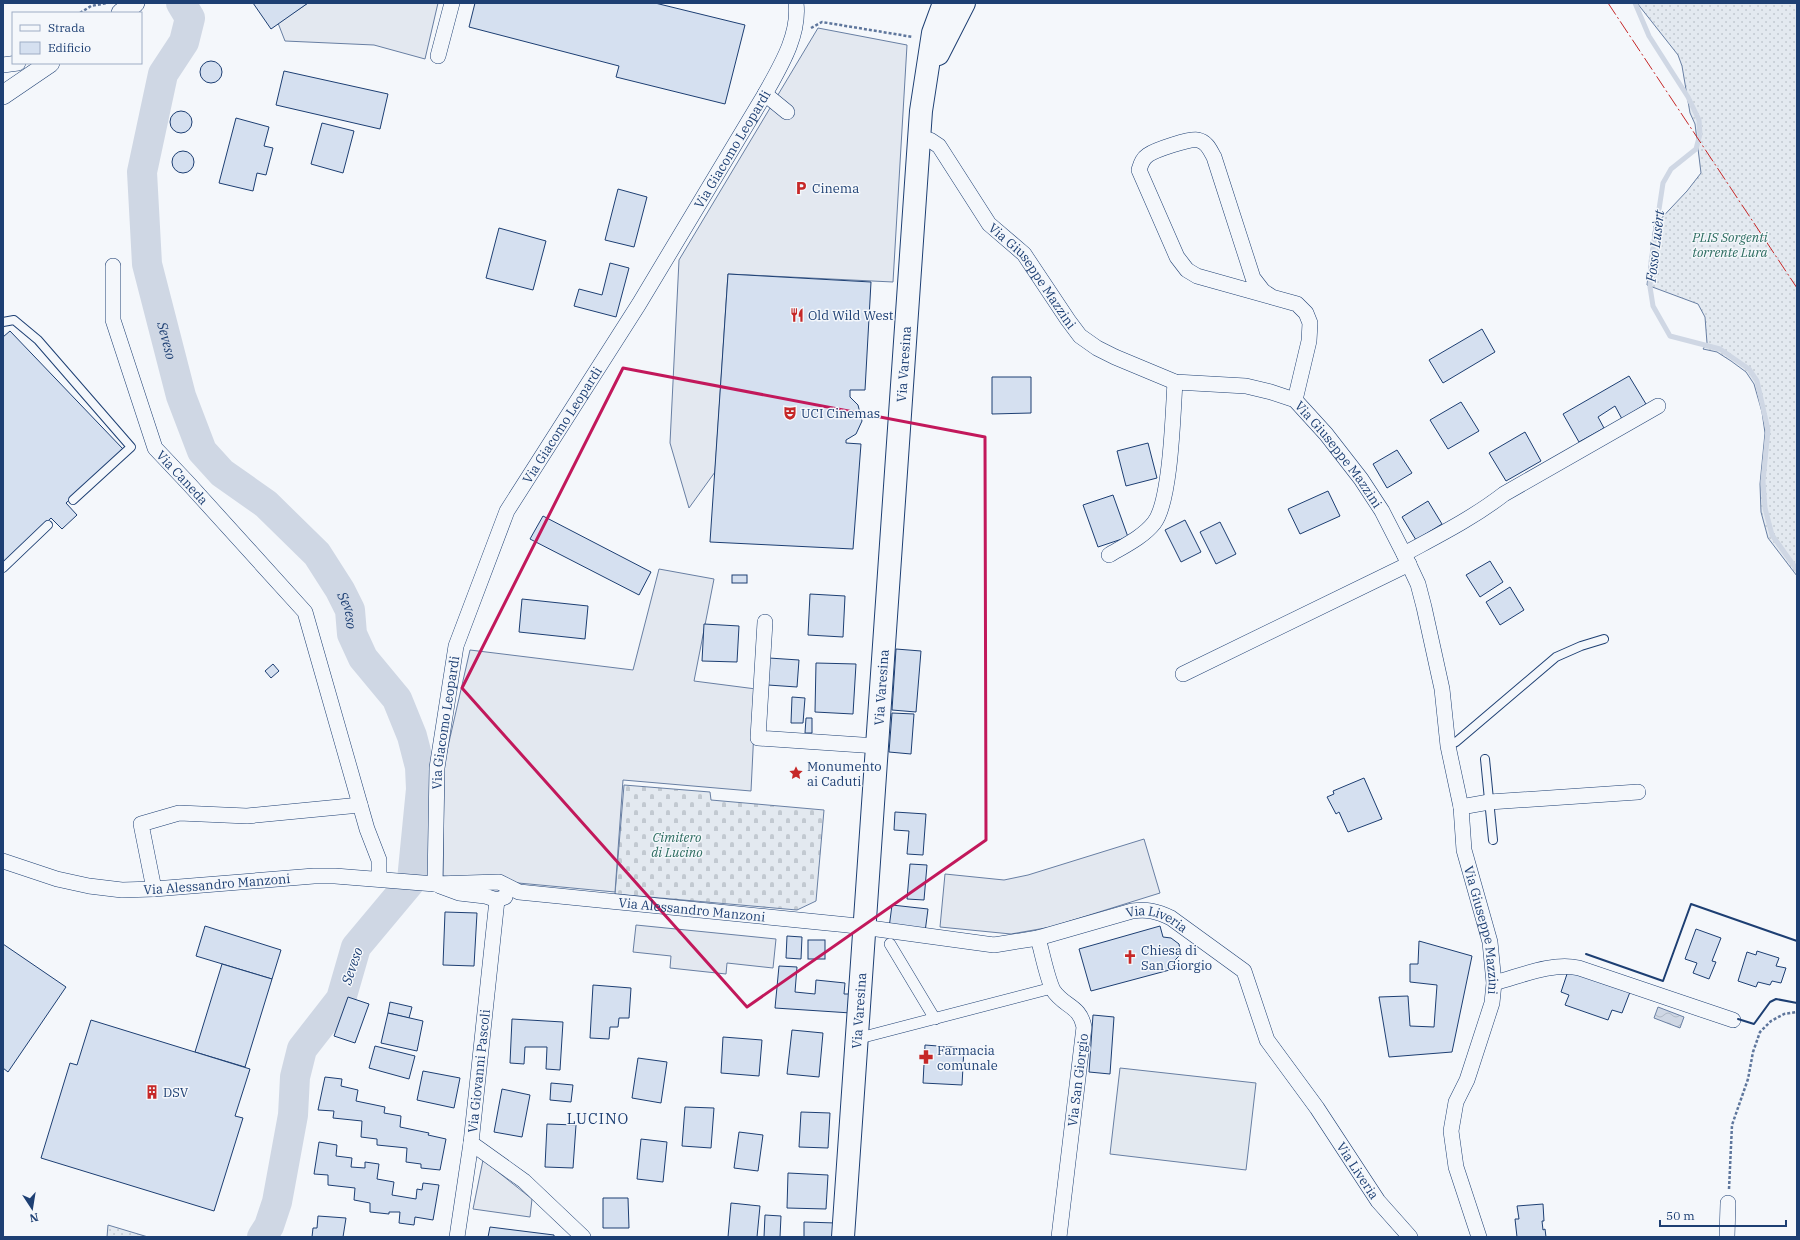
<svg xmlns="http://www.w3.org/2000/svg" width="1800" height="1240" viewBox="0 0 1800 1240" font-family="'IBM Plex Serif',serif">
	<defs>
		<pattern id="grass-dots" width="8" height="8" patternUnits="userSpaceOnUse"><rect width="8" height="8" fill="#e3e9f0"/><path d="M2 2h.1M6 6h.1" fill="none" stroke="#c2c9d1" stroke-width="1.8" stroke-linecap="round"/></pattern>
		<pattern id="cemetery-stones" width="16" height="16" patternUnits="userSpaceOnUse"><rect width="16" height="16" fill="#e3e9f0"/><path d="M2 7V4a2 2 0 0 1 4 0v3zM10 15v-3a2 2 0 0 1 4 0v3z" fill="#c2c9d1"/></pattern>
		<pattern id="water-waves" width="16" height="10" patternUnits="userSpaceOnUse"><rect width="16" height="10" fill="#cfd7e4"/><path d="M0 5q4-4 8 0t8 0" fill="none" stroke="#b1bac7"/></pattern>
	</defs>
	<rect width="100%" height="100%" fill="#f4f7fb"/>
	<g fill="url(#grass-dots)" stroke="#687fa3">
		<polygon points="1637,3 1797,3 1797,576 1768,538 1761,512 1760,484 1765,433 1762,412 1754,384 1746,372 1731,361 1717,352 1703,349 1707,343 1705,317 1698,304 1647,285 1654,226 1687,191 1701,173 1695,124 1690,113 1682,66 1678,55"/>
		<polygon points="108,1225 148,1237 107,1237"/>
	</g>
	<polygon fill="url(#cemetery-stones)" stroke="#687fa3" points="624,785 710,792 711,800 824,810 816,901 797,910 615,894"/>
	<polygon fill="#e3e9f0" stroke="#687fa3" points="1120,1068 1256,1083 1246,1170 1110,1154"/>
	<g fill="#e3e8f0" stroke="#687fa3">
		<polygon points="308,3 438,3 425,59 374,45 285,41 278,23"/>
		<polygon points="818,28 907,45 893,282 728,274 715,472 689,508 670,443 679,260"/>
		<polygon points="659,569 714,579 694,681 756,689 751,791 623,780 615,892 443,876 444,764 470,650 633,670"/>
		<polygon points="1144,839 1160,893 1051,927 1011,934 940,927 945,874 1004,880 1028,875"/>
		<polygon points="636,925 776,939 773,968 727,963 726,974 670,968 671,956 633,952"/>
		<polygon points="483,1160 532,1199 530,1217 473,1209"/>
	</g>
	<polygon fill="url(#water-waves)" stroke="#687fa3" points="1658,1007 1684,1017 1680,1028 1654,1018"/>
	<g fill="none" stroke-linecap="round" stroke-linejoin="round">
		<polyline stroke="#cfd7e4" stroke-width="5" points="1635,3 1649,36 1688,97 1699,120 1700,134 1696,149 1671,169 1663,183 1651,262 1650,287 1653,306 1670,336 1720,349 1749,369 1757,381 1768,430 1763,481 1765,508 1772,535 1797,570"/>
		<path stroke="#cfd7e4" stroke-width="30" id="s1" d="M 181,3 L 190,18 L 184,42 L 163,74 L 142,172 L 147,264 L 181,396 L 202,451 L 222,473 L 266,504 L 317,554 L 340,590 L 350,610 L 352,634 L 363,658 L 397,699 L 412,736 L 420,767 L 421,789 L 412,880 L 356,947 L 341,999 L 302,1049 L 295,1077 L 293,1115 L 277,1202 L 269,1226 L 262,1237"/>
	</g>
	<g fill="#d5e0f0" stroke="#1d3f73">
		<polygon points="253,3 308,3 271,29"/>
		<polygon points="475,3 655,3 745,25 725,104 616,77 619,66 469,27"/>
		<circle cx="211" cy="72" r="11"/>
		<polygon points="284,71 388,94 380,129 276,105"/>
		<circle cx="181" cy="122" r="11"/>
		<polygon points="236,118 269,127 264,146 273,148 266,175 257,173 253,191 219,183"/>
		<polygon points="322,123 354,131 343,173 311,164"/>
		<circle cx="183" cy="162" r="11"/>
		<polygon points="618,189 647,197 634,247 605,240"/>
		<polygon points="499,228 546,241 533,290 486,278"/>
		<polygon points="610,263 629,268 616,317 574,306 579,289 602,295"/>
		<polygon points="728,274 871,282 865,390 850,390 850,397 858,405 862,421 856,434 846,440 846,443 861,444 853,549 710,542"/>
		<polygon points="1482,329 1495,352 1443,383 1429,360"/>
		<polygon points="10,331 123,449 66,503 77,515 62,529 51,518 3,564 3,337"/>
		<polygon points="1629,376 1646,404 1622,419 1615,406 1598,417 1604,428 1579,442 1563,414"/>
		<polygon points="992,377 1031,377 1031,413 992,414"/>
		<polygon points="1461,402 1479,431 1448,449 1430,420"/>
		<polygon points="1525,432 1541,461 1506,481 1489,453"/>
		<polygon points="1148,443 1157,478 1126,486 1117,451"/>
		<polygon points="1397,450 1412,473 1387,488 1373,464"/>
		<polygon points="1328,491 1340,516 1300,534 1288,509"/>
		<polygon points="1113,495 1128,537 1098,547 1083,505"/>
		<polygon points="1428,501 1442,524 1416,540 1402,517"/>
		<polygon points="543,516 651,572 639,595 530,539"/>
		<polygon points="1185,520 1201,552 1181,562 1165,530"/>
		<polygon points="1220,522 1236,554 1216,564 1200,532"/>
		<polygon points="1490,561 1503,582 1480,597 1466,575"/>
		<rect x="732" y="575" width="15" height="8"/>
		<polygon points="1510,587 1524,610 1500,625 1486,602"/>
		<polygon points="810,594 845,596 843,637 808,635"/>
		<polygon points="522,599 588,606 585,639 519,632"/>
		<polygon points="704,624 739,626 737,662 702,661"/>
		<polygon points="896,649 921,651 916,712 892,710"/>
		<polygon points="769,658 799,660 797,687 768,685"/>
		<polygon points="816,663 856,664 853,714 815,712"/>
		<polygon points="273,664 279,671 271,678 265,671"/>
		<polygon points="792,697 805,698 803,723 791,723"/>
		<polygon points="892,713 914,714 911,754 889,752"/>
		<polygon points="806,718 812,718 812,733 805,733"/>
		<polygon points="1364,778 1382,819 1348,832 1339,812 1336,814 1327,797 1334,794 1333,791"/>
		<polygon points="895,812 926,814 923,855 907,854 909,831 894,830"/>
		<polygon points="910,864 927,865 924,900 907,899"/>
		<polygon points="892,905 928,909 925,932 889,928"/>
		<polygon points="445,912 477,913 474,966 443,965"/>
		<polygon points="205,926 281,950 272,979 196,956"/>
		<polygon points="1160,926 1163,937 1171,938 1179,944 1181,954 1175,960 1177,968 1091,991 1079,949"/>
		<polygon points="1696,929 1721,938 1712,961 1716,962 1709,979 1693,973 1697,963 1685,959"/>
		<polygon points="787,936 802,937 801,959 786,958"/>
		<rect x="808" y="940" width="17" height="19"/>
		<polygon points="1419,941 1472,956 1452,1052 1389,1057 1379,997 1408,996 1410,1026 1434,1027 1437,985 1410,982 1410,964 1418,964"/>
		<polygon points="3,944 66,987 8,1072 3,1068"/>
		<polygon points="1757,951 1779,958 1776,966 1786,968 1781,983 1772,981 1770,985 1758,982 1756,987 1738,981 1747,952 1756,955"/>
		<polygon points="222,964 272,979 245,1067 195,1052"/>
		<polygon points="779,966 797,967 795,992 815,994 816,980 845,983 844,994 853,994 851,1013 775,1008"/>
		<polygon points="1568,971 1630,992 1622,1013 1612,1010 1608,1020 1565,1005 1569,995 1561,992"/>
		<polygon points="593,985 631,988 629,1018 619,1018 618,1027 610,1027 609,1039 590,1038"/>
		<polygon points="348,997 369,1004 355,1043 334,1036"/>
		<polygon points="390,1002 412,1007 409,1018 388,1013"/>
		<polygon points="388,1013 423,1021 417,1051 381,1043"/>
		<polygon points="1093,1015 1114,1017 1110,1074 1089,1072"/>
		<polygon points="512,1019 563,1022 560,1070 546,1069 547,1047 525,1047 524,1064 510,1063"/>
		<polygon points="91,1020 250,1069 235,1116 243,1118 214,1211 41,1158 70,1063 77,1065"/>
		<polygon points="792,1030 823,1033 819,1077 787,1074"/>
		<polygon points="723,1037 762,1040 759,1076 721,1073"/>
		<polygon points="925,1045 964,1048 962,1085 923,1083"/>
		<polygon points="375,1046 415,1056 409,1079 369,1068"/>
		<polygon points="638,1058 667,1062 661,1103 632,1098"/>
		<polygon points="423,1071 460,1078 454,1108 417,1100"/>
		<polygon points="325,1077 342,1079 341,1086 358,1090 356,1101 385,1107 384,1113 401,1116 400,1127 429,1133 428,1135 446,1139 440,1170 421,1168 421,1164 406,1162 407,1148 377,1145 377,1139 361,1137 362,1121 333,1118 334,1111 318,1110"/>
		<polygon points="551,1083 573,1085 571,1102 550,1100"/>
		<polygon points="502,1089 530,1095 522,1137 494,1132"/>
		<polygon points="685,1107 714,1108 711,1148 682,1146"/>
		<polygon points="801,1112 830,1113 828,1148 799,1147"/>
		<polygon points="547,1124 576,1125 573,1168 545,1167"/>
		<polygon points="739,1132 763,1135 758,1171 734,1168"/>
		<polygon points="641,1139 667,1142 663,1182 637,1179"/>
		<polygon points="319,1142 337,1145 336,1156 352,1158 351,1167 365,1168 365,1162 379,1164 377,1179 394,1182 392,1195 416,1199 417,1189 422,1190 423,1183 439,1185 433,1220 415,1217 414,1225 399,1223 400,1212 389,1212 389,1214 370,1212 370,1203 354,1200 355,1188 328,1185 328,1175 314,1174"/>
		<polygon points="788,1173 828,1175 826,1209 787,1208"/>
		<polygon points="603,1198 628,1198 629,1228 603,1228"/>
		<polygon points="731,1203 760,1206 757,1237 728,1237"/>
		<polygon points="1543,1204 1544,1221 1542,1221 1543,1230 1545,1229 1546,1237 1517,1237 1515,1219 1519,1219 1517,1206"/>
		<polygon points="765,1215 781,1216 780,1237 764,1237"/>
		<polygon points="318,1216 346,1218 343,1237 312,1237 313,1228 317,1228"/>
		<polygon points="804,1222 836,1223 836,1237 804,1237"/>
		<polygon points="490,1227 554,1235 554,1237 488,1237"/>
	</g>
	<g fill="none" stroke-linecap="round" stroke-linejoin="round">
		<defs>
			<g id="service">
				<polyline points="3,322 14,320 38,340 131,447 73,500"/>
				<polyline points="3,568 48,525"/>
				<polyline points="1448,746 1456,742 1556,657 1581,646 1604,639"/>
				<polyline points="1485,759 1493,840"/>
			</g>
			<g id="pedestrian">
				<polyline points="890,944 935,1019"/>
				<polyline points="856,1039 1052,988"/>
			</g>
			<g id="minor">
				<polyline points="438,56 452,3"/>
				<polyline points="3,65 18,63"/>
				<polyline points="765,94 787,112"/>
				<path id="s2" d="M 920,138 L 930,140 L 939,146 L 989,224 L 1024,254 L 1068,320 L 1080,336 L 1097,348 L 1115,357 L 1175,382 L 1246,386 L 1271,392 L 1295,400 L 1326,434 L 1361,479 L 1382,511 L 1404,554 L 1418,584 L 1424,607 L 1442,689 L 1448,746 L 1461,807 L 1464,850 L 1490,942 L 1494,983 L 1492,1003 L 1467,1080 L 1456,1102 L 1451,1131 L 1456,1167 L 1479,1237"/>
				<path id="s3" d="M 113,266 L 113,320 L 155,448 L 189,484 L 305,612 L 367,829 L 379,860 L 379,879"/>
				<path d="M 1272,297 L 1263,291 L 1253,278 L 1214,157 C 1210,150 1207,142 1198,140 C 1190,138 1155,150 1148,155 C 1142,159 1141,164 1139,170 L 1177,257 L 1187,270 L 1197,276 L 1297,304 L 1306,313 L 1310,323 L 1309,341 L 1295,400"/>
				<path d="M 1404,554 C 1439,535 1473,518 1504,494 L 1658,406"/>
				<path d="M 1109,555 C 1124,546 1143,537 1154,523 C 1171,502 1173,411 1175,382"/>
				<polyline points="765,622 758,738 877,746"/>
				<polyline points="1183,674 1409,564"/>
				<polyline points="1461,807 1489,802 1638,792"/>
				<path id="s4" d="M 3,861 L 57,879 L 89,886 L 122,890 L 154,889 L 314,876 L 335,876 L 435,884 L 499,882 L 519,892 L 848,925 L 994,945 L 1038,938 L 1132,911 C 1147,909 1157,911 1171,918 L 1244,971 L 1267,1040 L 1317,1108 L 1378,1201 L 1410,1237"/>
				<path id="s5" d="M 435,884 L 437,768 L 456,646 L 507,511 L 639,304 L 765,94 C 780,67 800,35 796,3"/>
				<polyline points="440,886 459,893 485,896 497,900 505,897"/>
				<polyline points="154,889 141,824 179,813 247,816 360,805"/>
				<polyline points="497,900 471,1143 524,1181 583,1237"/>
				<path d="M 1038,938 C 1042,952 1047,978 1053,990 C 1064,1007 1080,1005 1084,1027 L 1059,1237"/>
				<path d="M 1494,983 C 1521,976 1551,962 1579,968 L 1733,1020"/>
				<polyline points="457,1237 471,1143"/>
				<polyline points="1727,1237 1728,1203"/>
			</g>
			<g id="tertiary">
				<polyline points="121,13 135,3"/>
				<polyline points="3,95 50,63"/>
			</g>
			<g id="primary">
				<polyline points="938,54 964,3"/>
				<path id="s6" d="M 843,1237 L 921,111 L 933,33 L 944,3"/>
			</g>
		</defs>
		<use href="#service" stroke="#1d3f73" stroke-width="10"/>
		<use href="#pedestrian" stroke="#1d3f73" stroke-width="12"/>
		<use href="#minor" stroke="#1d3f73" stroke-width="16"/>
		<use href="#tertiary" stroke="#1d3f73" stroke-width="20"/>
		<use href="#primary" stroke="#1d3f73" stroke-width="24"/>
		<g stroke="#5e769c" stroke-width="2.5" stroke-dasharray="3 2" stroke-linecap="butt">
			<polyline points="80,13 91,6 107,3"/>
			<polyline points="811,28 822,22 913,37"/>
			<polyline points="1729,1189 1732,1125 1748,1079 1753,1052 1760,1032 1771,1021 1784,1014 1797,1012"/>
		</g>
		<use href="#service" stroke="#f4f7fb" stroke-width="8"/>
		<use href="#pedestrian" stroke="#f4f7fb" stroke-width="11"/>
		<use href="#minor" stroke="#f4f7fb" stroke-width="15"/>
		<use href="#tertiary" stroke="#f4f7fb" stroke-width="19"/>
		<use href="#primary" stroke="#f4f7fb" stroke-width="22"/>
		<g stroke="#1d3f73" stroke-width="2">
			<polyline points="1586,954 1663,981 1691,904 1797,941"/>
			<polyline points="1738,1019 1754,1024 1770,1002 1776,999 1797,1003"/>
		</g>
		<polyline stroke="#c62828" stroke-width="1" stroke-dasharray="14 3 2 3" stroke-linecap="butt" points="1608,3 1797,288"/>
	</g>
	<path fill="none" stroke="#c2185b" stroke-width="3" stroke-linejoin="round" d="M 623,368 L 985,437 L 986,840 L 747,1007 L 462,688 Z"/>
	<defs>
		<symbol id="parking-bare" viewBox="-9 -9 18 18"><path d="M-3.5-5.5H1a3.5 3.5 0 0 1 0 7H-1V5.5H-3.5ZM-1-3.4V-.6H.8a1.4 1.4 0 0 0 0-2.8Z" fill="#c62828" stroke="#f4f7fb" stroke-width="2.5" paint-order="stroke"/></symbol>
		<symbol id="restaurant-bare" viewBox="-9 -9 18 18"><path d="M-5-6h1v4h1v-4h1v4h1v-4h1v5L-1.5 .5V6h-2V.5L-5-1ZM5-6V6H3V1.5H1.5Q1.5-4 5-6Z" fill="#c62828" stroke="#f4f7fb" stroke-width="2.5" paint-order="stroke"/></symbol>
		<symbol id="theatre-bare" viewBox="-9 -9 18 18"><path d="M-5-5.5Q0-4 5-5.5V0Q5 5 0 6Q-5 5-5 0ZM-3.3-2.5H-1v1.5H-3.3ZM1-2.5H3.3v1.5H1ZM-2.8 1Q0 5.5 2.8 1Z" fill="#c62828" stroke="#f4f7fb" stroke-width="2.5" paint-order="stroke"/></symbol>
		<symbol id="sight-bare" viewBox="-9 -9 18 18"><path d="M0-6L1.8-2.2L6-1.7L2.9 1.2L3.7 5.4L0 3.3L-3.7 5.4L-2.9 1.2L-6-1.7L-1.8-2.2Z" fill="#c62828" stroke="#f4f7fb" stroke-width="2.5" paint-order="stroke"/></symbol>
		<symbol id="church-bare" viewBox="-9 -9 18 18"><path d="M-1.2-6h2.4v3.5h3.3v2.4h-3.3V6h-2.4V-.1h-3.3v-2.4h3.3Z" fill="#c62828" stroke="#f4f7fb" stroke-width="2.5" paint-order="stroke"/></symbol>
		<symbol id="pharmacy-bare" viewBox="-9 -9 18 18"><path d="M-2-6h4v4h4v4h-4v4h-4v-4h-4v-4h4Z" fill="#c62828" stroke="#f4f7fb" stroke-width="2.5" paint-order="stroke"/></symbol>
		<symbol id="building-bare" viewBox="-9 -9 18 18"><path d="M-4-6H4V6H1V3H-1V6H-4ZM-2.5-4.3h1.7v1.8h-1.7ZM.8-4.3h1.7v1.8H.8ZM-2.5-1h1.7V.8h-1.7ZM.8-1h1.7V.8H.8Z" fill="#c62828" stroke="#f4f7fb" stroke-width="2.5" paint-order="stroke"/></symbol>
	</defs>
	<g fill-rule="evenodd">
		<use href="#parking-bare" x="791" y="178" width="20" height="20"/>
		<use href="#restaurant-bare" x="787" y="305" width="20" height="20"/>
		<use href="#theatre-bare" x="780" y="403" width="20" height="20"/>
		<use href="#sight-bare" x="786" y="763" width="20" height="20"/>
		<use href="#church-bare" x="1120" y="947" width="20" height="20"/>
		<use href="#pharmacy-bare" x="916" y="1047" width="20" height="20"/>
		<use href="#building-bare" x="142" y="1082" width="20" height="20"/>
	</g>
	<g text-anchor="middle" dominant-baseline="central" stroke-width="3" stroke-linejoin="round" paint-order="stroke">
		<g font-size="13" fill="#1d3f73" stroke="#f4f7fb">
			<text stroke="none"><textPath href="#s5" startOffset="810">Via Giacomo Leopardi</textPath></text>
			<text stroke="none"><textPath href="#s2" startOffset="182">Via Giuseppe Mazzini</textPath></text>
			<text stroke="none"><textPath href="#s6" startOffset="875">Via Varesina</textPath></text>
			<text stroke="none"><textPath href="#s5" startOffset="486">Via Giacomo Leopardi</textPath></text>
			<text stroke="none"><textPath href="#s2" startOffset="557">Via Giuseppe Mazzini</textPath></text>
			<text stroke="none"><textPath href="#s3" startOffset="229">Via Caneda</textPath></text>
			<text stroke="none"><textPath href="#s6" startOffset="551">Via Varesina</textPath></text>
			<text stroke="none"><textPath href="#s5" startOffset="162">Via Giacomo Leopardi</textPath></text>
			<text stroke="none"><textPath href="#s4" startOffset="218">Via Alessandro Manzoni</textPath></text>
			<text stroke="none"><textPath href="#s4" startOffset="697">Via Alessandro Manzoni</textPath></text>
			<text stroke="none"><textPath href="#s4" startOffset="1170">Via Liveria</textPath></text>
			<text stroke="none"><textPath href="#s2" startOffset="1063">Via Giuseppe Mazzini</textPath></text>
			<text stroke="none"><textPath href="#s6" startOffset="227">Via Varesina</textPath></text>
			<text transform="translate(479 1071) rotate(-84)">Via Giovanni Pascoli</text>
			<text transform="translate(1078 1080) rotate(-83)">Via San Giorgio</text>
			<text stroke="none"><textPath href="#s4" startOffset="1506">Via Liveria</textPath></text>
		</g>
		<g font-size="13" fill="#1d3f73" stroke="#f4f7fb" text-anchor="start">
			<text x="812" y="188">Cinema</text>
			<text x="808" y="315">Old Wild West</text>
			<text x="801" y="413">UCI Cinemas</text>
			<text x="807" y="766">Monumento<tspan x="807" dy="15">ai Caduti</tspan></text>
			<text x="1141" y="950">Chiesa di<tspan x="1141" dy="15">San Giorgio</tspan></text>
			<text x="937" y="1050">Farmacia<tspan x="937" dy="15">comunale</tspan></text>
			<text x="163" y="1092">DSV</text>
		</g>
		<g font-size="13" font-style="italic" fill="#2c6c60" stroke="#f4f7fb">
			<text x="1730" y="237">PLIS Sorgenti<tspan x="1730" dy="15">torrente Lura</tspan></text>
			<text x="677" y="837">Cimitero<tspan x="677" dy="15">di Lucino</tspan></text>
		</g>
		<g font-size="14" font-style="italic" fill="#1d3f73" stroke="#f4f7fb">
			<text transform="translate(1655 246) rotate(-83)">Fosso Lusèrt</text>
			<text stroke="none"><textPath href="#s1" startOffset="352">Seveso</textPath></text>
			<text stroke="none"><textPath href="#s1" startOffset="688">Seveso</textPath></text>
			<text transform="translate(352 966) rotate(-71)">Seveso</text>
		</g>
		<g font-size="15" letter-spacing="1" fill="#1d3f73" stroke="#f4f7fb">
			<text x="598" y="1118">LUCINO</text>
		</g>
	</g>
	<rect width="1800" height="1240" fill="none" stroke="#1d3f73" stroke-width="8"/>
	<rect x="12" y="12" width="130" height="52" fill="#f4f7fb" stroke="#9eadc5"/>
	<rect x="20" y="25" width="20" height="6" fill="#f4f7fb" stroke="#9eadc5"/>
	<text x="48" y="32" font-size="12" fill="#1d3f73">Strada</text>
	<rect x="20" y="42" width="20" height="12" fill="#d5e0f0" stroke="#9eadc5"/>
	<text x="48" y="52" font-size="12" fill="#1d3f73">Edificio</text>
	<g transform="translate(32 1208) rotate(168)" stroke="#f4f7fb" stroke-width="3" paint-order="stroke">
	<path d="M0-3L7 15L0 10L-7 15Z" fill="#1d3f73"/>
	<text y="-6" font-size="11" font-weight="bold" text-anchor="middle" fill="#1d3f73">N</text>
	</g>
	<path d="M1660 1220v6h126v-6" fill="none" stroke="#1d3f73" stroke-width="2"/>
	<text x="1666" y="1220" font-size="12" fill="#1d3f73" stroke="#f4f7fb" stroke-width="3" paint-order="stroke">50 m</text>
</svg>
